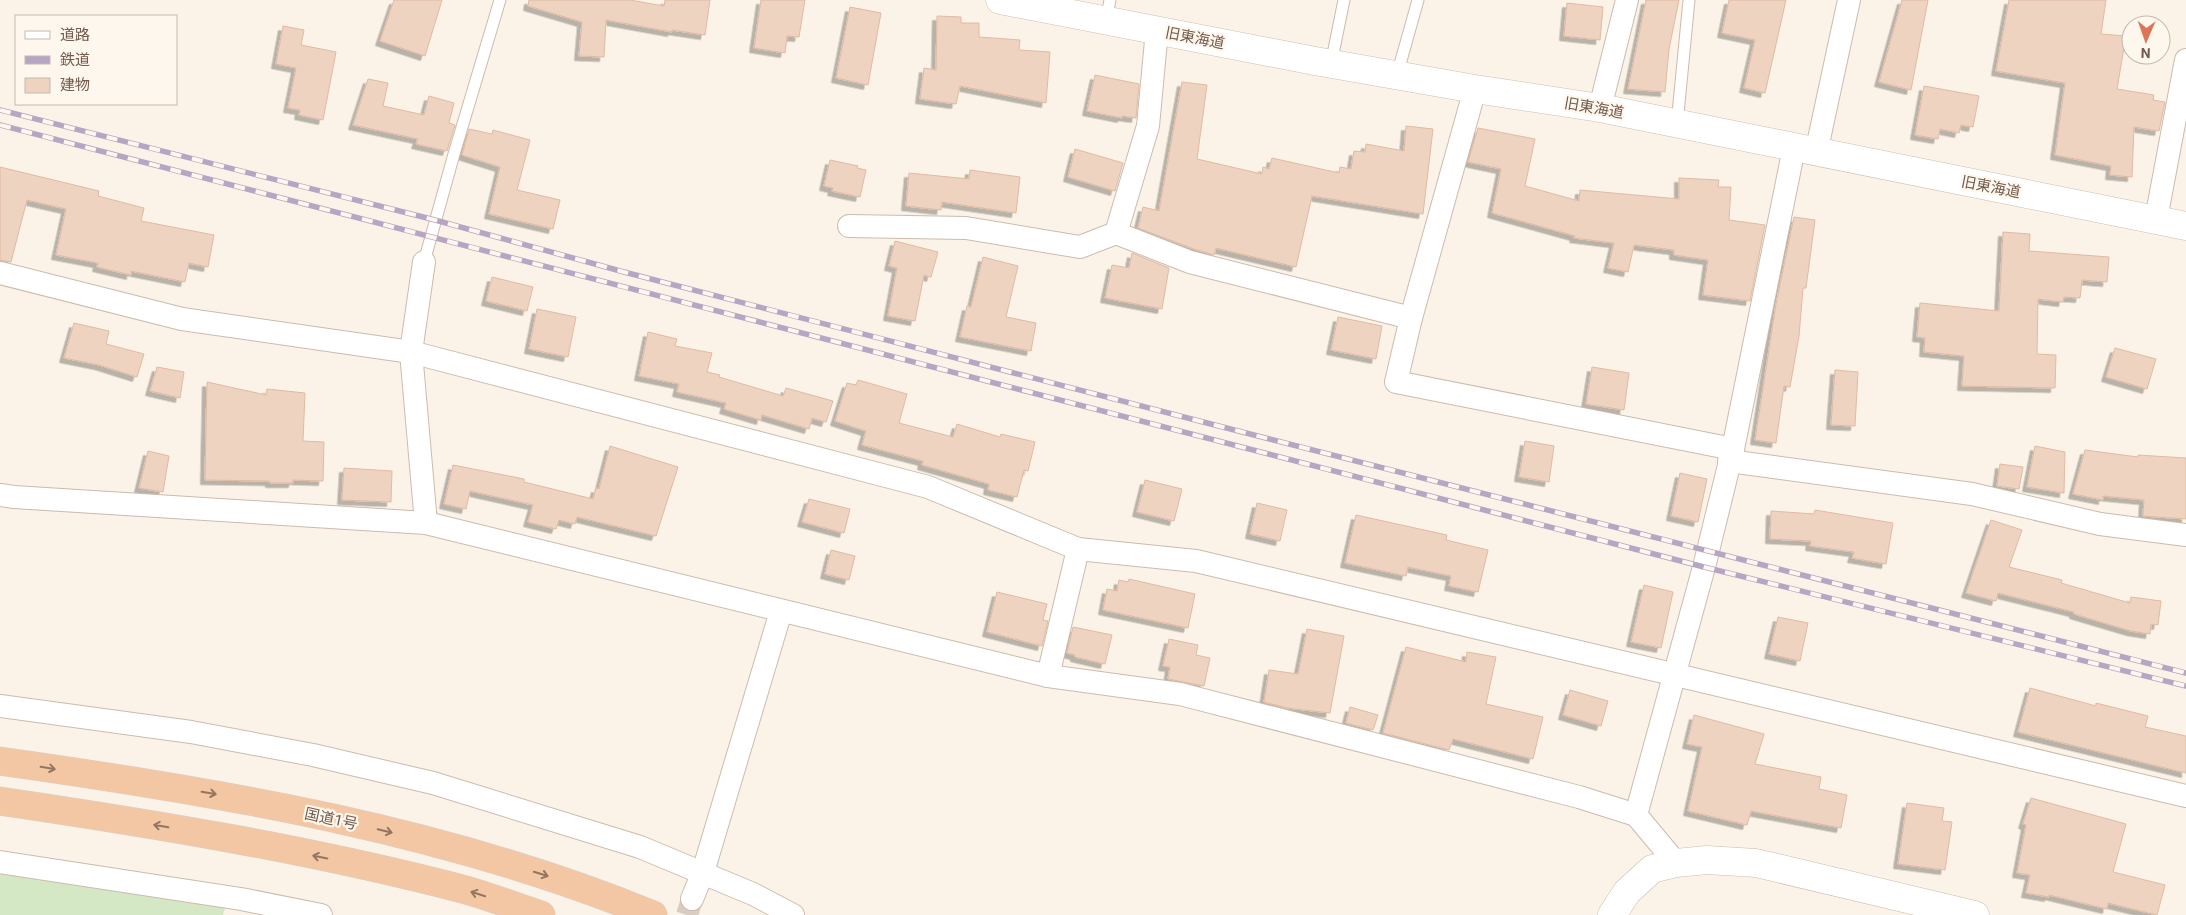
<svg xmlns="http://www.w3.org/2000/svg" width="2186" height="915" viewBox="0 0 2186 915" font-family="Roboto,'Noto Sans JP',sans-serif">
	<defs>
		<filter id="shadow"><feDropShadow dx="-4.5" dy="4.5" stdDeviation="0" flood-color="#0004"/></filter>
	</defs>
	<rect width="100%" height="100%" fill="#fbf3e7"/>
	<polygon fill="#d4e8c6" points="0,874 226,904 223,915 0,915"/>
	<g fill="#eed3c0" stroke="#e0baa2" filter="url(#shadow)">
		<polygon points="394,0 442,0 425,56 380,41"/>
		<polygon points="529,0 630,0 664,6 665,0 710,0 705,35 672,30 672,32 606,20 604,57 579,56 582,22 528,6"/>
		<polygon points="761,0 805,0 799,37 787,36 785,53 754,48"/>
		<polygon points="1646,0 1679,0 1669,49 1665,92 1628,89"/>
		<polygon points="1729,0 1786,0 1765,93 1744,88 1755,40 1722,33"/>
		<polygon points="1902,0 1928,0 1911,90 1879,82"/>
		<polygon points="2009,0 2106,0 2101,34 2126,36 2117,89 2154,95 2153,100 2165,102 2159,131 2134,127 2132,177 2110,175 2111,166 2055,155 2065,83 1996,71"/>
		<polygon points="1567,3 1603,7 1600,40 1564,36"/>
		<polygon points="850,7 881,13 868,85 836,78"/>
		<polygon points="937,16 961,17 961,23 979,23 979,37 1020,40 1019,50 1050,52 1046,103 960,86 956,104 920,99 924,68 936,70"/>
		<polygon points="283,26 304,30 301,45 336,52 323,120 299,115 300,110 288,108 296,68 276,64"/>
		<polygon points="1095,75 1139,84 1136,118 1122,116 1122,118 1087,111"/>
		<polygon points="368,79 388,83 383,106 424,115 429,96 454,103 449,123 455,125 447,151 416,144 418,139 353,125"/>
		<polygon points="1182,82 1207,85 1197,159 1262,174 1263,167 1269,169 1272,158 1339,173 1340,167 1351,169 1354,151 1365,152 1366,144 1404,151 1406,126 1433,129 1423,214 1312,196 1296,267 1216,248 1214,255 1194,249 1138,228 1143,207 1159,211"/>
		<polygon points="1924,86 1979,96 1973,127 1961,125 1959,133 1940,129 1938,139 1915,135"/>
		<polygon points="1478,128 1535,139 1525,186 1579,201 1580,190 1679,199 1679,178 1719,180 1718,187 1731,187 1729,220 1765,225 1750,301 1703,295 1708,260 1674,255 1674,250 1634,245 1628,272 1608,268 1614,243 1574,238 1575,236 1492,213 1501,169 1468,162"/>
		<polygon points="469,129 492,134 493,130 530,140 517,190 560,200 553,229 489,214 500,167 462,155"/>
		<polygon points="1075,149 1123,163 1115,191 1068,177"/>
		<polygon points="830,160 858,166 857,168 866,170 860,197 832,191 833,188 824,186"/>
		<polygon points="0,167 99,191 98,196 144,208 141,221 214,235 208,267 189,263 185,282 131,271 131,275 97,267 98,263 56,255 66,209 27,200 11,262 0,260"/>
		<polygon points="970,170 1020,177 1016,213 942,202 941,210 906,206 909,173 969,179"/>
		<polygon points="1794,217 1815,220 1806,288 1803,288 1799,336 1790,387 1784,386 1776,443 1755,440 1776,304"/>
		<polygon points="2003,232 2030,234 2029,251 2109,257 2107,282 2082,280 2080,298 2064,297 2063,302 2038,299 2037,354 2056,355 2055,388 1962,386 1964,356 1924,352 1925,338 1917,337 1920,303 1999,311"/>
		<polygon points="895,241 938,252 931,277 924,275 915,321 888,316 897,268 889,266"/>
		<polygon points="1132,253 1169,268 1162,309 1105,298 1112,265 1129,268"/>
		<polygon points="983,257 1018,266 1006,317 1036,323 1031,351 960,337 967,306 971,307"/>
		<polygon points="492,277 533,287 527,311 486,301"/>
		<polygon points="537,309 576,317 568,357 529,349"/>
		<polygon points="1338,317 1382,326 1376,359 1331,350"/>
		<polygon points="74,323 109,331 106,344 144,354 137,377 99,365 64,358"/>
		<polygon points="648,332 677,339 675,346 712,353 707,372 720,375 719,377 783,396 786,388 833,401 826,422 812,418 809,429 762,415 761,420 724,409 726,403 677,392 679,384 639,376"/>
		<polygon points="2115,348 2156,359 2147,389 2106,377"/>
		<polygon points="157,367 184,372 180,398 150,391"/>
		<polygon points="1592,367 1629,373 1624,410 1586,404"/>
		<polygon points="1835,370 1858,372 1855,426 1831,425"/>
		<polygon points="858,380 907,394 899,423 953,437 957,424 1000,437 1001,434 1035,442 1028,471 1024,470 1017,497 988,490 989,484 922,465 923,461 862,445 866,431 835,421 847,383 856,385"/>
		<polygon points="207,382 266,395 267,389 305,393 303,441 324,442 323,481 293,480 293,483 270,483 270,481 205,480"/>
		<polygon points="1525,441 1554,446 1549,482 1519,477"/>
		<polygon points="610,446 678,467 656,536 577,517 575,524 559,520 556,529 528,522 533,505 470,491 466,509 444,504 453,465 524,479 524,482 593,499 596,488 599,489"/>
		<polygon points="2035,446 2065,452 2064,493 2027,487"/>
		<polygon points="2085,450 2138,457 2138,455 2186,458 2186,519 2143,516 2144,500 2103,496 2103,500 2073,494"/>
		<polygon points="148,451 169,456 163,492 139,488"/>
		<polygon points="2000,464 2023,467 2019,489 1997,486"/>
		<polygon points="344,468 392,471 391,502 342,500"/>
		<polygon points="1680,473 1707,479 1698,522 1671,516"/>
		<polygon points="1145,480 1182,489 1174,521 1137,512"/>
		<polygon points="809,499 850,509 844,533 802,522"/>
		<polygon points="1257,503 1287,510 1280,541 1250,534"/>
		<polygon points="1815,510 1893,523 1886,564 1852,558 1854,552 1810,546 1811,541 1770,539 1771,511 1814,514"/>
		<polygon points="1356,515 1447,535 1446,540 1488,550 1478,592 1449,586 1451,576 1408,567 1406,576 1345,563"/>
		<polygon points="1991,520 2022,530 2009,567 2062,580 2061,583 2130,603 2131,597 2161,601 2158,625 2151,624 2150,634 2131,631 2074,614 2074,612 1998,593 1996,601 1966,593"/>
		<polygon points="831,550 855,556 849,580 825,574"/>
		<polygon points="1129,579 1195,594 1188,628 1103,610 1107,589 1117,591 1119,580 1128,582"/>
		<polygon points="1644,585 1673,592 1661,648 1631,642"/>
		<polygon points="997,592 1047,604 1043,620 1048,621 1042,646 987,632"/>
		<polygon points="1778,617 1808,623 1800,661 1769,654"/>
		<polygon points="1073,627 1112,635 1105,664 1075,657 1075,655 1067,653"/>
		<polygon points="1307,629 1344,636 1330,713 1287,708 1264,702 1269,670 1298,674"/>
		<polygon points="1169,639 1198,645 1196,655 1210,658 1204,686 1168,679 1170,667 1163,666"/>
		<polygon points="1406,647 1466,662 1467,652 1496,657 1486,704 1543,717 1533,759 1453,739 1449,750 1383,733"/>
		<polygon points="2030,688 2096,706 2096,703 2148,716 2145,727 2186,736 2186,773 2018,732"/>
		<polygon points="1570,690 1608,701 1601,726 1563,715"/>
		<polygon points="1350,707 1378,715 1373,730 1346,723"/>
		<polygon points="1694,715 1764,734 1755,764 1821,777 1819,789 1847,795 1841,828 1751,811 1747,825 1688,811 1702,747 1687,744"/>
		<polygon points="2031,798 2126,824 2113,872 2165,885 2157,915 2108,903 2107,909 2049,895 2049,897 2026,893 2030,875 2017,873 2026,825 2023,824"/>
		<polygon points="1907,803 1944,808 1942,821 1952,822 1945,870 1898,864"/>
	</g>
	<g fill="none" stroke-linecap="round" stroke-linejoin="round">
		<polyline stroke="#d9cdc0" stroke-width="22" stroke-dasharray="22 11" stroke-linecap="butt" points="687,915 692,899"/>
		<defs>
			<g id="service">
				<polyline points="1106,21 1110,0"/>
				<polyline points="1331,64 1344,0"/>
				<polyline points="1397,75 1418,0"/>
				<polyline points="1677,124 1689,0"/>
				<polyline points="424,262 454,154 500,0"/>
			</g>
			<g id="minor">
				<polyline points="1600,108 1627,0"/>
				<polyline points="1816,153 1849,0"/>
				<polyline points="2156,219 2186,60"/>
				<polyline points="849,226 966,228 1080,247 1116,233 1190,262 1411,318 1396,382 1733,449"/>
				<polyline points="1116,233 1148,126 1157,30"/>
				<polyline points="424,262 411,352 426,523"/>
				<polyline points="0,273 182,319 411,352 928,487 1078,549 1196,561 2186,796"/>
				<polyline points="1411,318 1475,89"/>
				<polyline points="1729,461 1972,494 2100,524 2186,535"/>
				<polyline points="0,495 14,497 426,523 1048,676 1180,694 1579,797 1636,815 1676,863"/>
				<polyline points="1048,676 1078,549"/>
				<polyline points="0,706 191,732 313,755 433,783 640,847 753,894 793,915"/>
				<polyline points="1636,815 1704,567 1733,449 1794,148"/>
				<polyline points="0,862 241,899 321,915"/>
				<polyline points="692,899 703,872 781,611"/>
			</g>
			<polyline id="tertiary" points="1612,915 1627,892 1652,869 1676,863 1707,860 1756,863 1975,915"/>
			<polyline id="secondary" points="1000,0 1315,61 1475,89 1600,108 2186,226"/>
			<g id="trunk">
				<path d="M 0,761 C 221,792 446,830 653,915"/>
				<path d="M 0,801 C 156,824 313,850 466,890 C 491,897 516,907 541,915"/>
			</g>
		</defs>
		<use href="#service" stroke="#ccbbae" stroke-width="13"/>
		<use href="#minor" stroke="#ccbbae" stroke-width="24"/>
		<use href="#tertiary" stroke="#ccbbae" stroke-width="29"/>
		<use href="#secondary" stroke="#d0bdae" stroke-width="29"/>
		<use href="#trunk" stroke="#d8d1cd" stroke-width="29"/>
		<use href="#service" stroke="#fff" stroke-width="11"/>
		<use href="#minor" stroke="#fff" stroke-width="22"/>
		<use href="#tertiary" stroke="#fff" stroke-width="28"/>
		<use href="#secondary" stroke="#fff" stroke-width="28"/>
		<use href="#trunk" stroke="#f3c7a3" stroke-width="28"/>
		<defs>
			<g id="rail">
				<polyline points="0,110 435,220 624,272 1207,423 2186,673"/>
				<polyline points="0,125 1704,567 2186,686"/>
			</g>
		</defs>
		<use href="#rail" stroke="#b6a6c4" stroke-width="5.5"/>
		<use href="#rail" stroke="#fef7ed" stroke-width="4" stroke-dasharray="11" stroke-linecap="butt"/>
	</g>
	<defs><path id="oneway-shaft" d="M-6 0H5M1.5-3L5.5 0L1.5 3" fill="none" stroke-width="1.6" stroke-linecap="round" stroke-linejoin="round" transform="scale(1.25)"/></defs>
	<g stroke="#937662">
		<use href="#oneway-shaft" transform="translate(48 768) rotate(9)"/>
		<use href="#oneway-shaft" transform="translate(209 793) rotate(9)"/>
		<use href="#oneway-shaft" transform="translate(161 826) rotate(-170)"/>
		<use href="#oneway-shaft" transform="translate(385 831) rotate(14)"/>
		<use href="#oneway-shaft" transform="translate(320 857) rotate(-169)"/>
		<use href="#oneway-shaft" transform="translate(541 874) rotate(17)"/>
		<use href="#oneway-shaft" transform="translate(478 894) rotate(-162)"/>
	</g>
	<g text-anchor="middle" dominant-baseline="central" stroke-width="4.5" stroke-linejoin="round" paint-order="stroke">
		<g font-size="15" fill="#735b4d" stroke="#fef7ed">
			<text transform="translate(1195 38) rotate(11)">旧東海道</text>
			<text transform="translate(1594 108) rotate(10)">旧東海道</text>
			<text transform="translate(1991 187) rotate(11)">旧東海道</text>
			<text transform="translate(331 819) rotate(12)">国道1号</text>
		</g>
	</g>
	<rect x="15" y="15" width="162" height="90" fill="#fef7ed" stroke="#c6b9ad"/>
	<rect x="25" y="31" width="25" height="8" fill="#ffffff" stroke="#c6b9ad"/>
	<text x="60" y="40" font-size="15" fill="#735b4d">道路</text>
	<rect x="25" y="56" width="25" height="8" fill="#b6a6c4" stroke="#c6b9ad"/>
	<text x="60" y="65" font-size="15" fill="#735b4d">鉄道</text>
	<rect x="25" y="78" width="25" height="15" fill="#eed3c0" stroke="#c6b9ad"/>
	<text x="60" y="90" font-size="15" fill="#735b4d">建物</text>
	<g transform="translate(2146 40) rotate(182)"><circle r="24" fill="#fef7ed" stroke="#c6b9ad"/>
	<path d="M0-4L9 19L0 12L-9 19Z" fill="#dc7455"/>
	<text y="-8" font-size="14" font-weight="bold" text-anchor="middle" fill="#735b4d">N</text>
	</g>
</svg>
